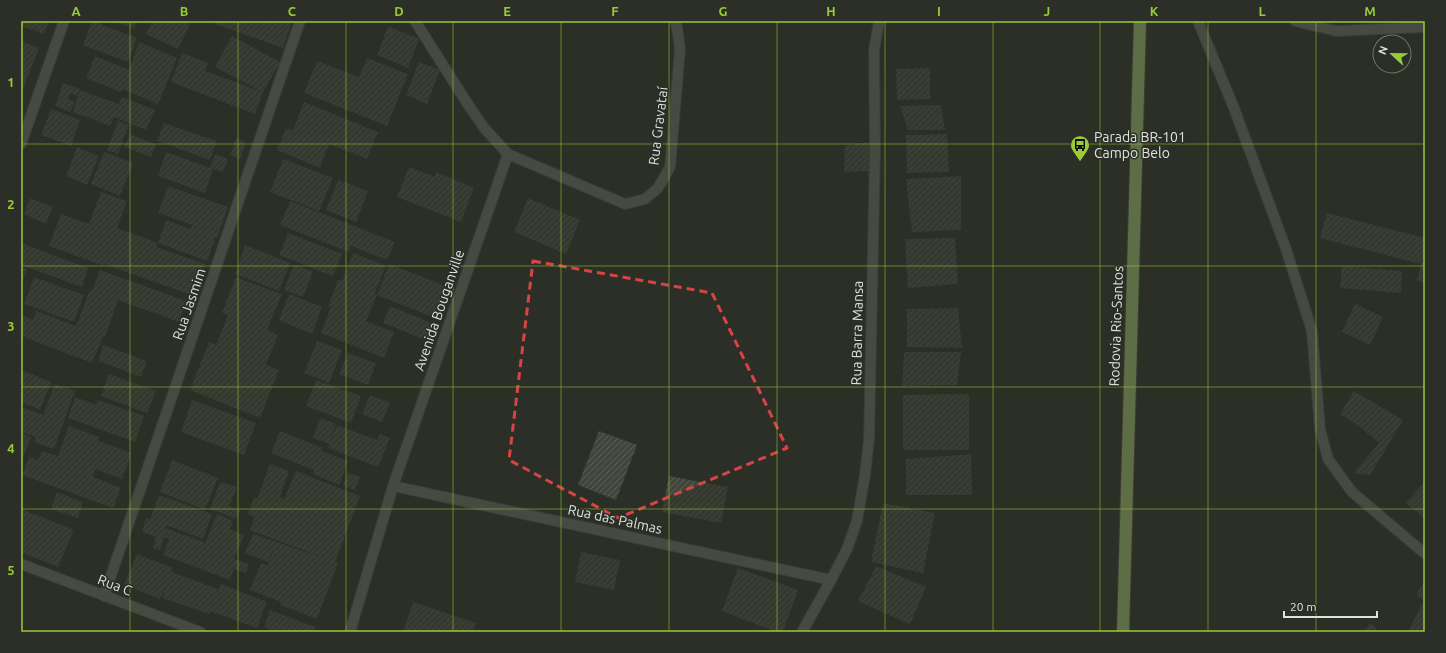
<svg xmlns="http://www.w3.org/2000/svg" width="1446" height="653" viewBox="0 0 1446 653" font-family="Ubuntu,sans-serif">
	<defs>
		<pattern id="building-hatch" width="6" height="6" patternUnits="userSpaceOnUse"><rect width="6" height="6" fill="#41453c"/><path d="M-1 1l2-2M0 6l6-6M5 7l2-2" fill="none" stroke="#5c6058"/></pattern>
	</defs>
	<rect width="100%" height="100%" fill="#2b2f27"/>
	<g fill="url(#building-hatch)">
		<polygon points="21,21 49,21 44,34 21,26"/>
		<polygon points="92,21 137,38 128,62 83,45"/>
		<polygon points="112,21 137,21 134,29"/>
		<polygon points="152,21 183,21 190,24 178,49 146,34"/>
		<polygon points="216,21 292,21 283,48 215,24"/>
		<polygon points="388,26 419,39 408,68 377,55"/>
		<polygon points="232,36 280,62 263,92 255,114 171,82 182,53 208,63 205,71 260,91 215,67"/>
		<polygon points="21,41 39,48 21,94"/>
		<polygon points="139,42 177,58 158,104 122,89 121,92 86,78 95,56 129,70"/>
		<polygon points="367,58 408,74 387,126 304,93 317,61 359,77"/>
		<polygon points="419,62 440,70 427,104 406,95"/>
		<polygon points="930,68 930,99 897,100 896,69"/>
		<polygon points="63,83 80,89 77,96 70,93 68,99 75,102 70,112 55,106"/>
		<polygon points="80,90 119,104 122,97 155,110 146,130 114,117 110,126 73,112"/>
		<polygon points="304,102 378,132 367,159 329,144 320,168 277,150 286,128 293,130"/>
		<polygon points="941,105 945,130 908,130 900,106"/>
		<polygon points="51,109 80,120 71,146 41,135"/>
		<polygon points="118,121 129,125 118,154 107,150"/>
		<polygon points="164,123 217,141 210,160 157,141"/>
		<polygon points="130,134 156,145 151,157 124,147"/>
		<polygon points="947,134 949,172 907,173 906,135"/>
		<polygon points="236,138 246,142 240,159 230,155"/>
		<polygon points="870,142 869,171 844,172 845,146"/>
		<polygon points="77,147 99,156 87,185 66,176"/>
		<polygon points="104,152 133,163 120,196 91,184"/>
		<polygon points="166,152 210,168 215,154 228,159 223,172 213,169 205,193 158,176"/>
		<polygon points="283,159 333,178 319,211 270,192"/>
		<polygon points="409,167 435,177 436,172 474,188 461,222 397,197"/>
		<polygon points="961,176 961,230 912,232 906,179"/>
		<polygon points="338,180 368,191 356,222 326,210"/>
		<polygon points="168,186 228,207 217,238 215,238 207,261 158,243 166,220 190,229 192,225 158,213"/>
		<polygon points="101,192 127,201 117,228 158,243 156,247 205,264 194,296 104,264 104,266 49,246 61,214 89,224"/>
		<polygon points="30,198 53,207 46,224 24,214"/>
		<polygon points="528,198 580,220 566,254 514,232"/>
		<polygon points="290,201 395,242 387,260 351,246 349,252 280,225"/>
		<polygon points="1327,213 1425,238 1425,283 1417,281 1421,264 1320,238"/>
		<polygon points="288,233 342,254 333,276 279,255"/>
		<polygon points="955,238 958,284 908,288 905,239"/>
		<polygon points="21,243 88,268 82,287 21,265"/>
		<polygon points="245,245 290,263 279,291 235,274"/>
		<polygon points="353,253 386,266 374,294 377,295 366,321 394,332 384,358 321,333 331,307 328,306 338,280 342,281"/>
		<polygon points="294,264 313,272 303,297 284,290"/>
		<polygon points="389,264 446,286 433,317 377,295"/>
		<polygon points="1342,266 1402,271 1401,293 1340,288"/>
		<polygon points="21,267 27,269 21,284"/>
		<polygon points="100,270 186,301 179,322 118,300 105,337 90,332 103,337 92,363 21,336 21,315 33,320 36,311 76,326 90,290 92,291"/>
		<polygon points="34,277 84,295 74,322 24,304"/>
		<polygon points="236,277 282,294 267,330 278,335 266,365 279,370 260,418 190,390 209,342 216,345 228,315 222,313"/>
		<polygon points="289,294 322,307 312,334 279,320"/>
		<polygon points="1355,304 1383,317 1370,345 1342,332"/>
		<polygon points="390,306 434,324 428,341 383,323"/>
		<polygon points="958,308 962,348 907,347 907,309"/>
		<polygon points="317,341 342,350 329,383 304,373"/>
		<polygon points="103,345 147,361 141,377 98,361"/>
		<polygon points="904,352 961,352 957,385 902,386"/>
		<polygon points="348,353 376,363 368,385 339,374"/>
		<polygon points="21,370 51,382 40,410 21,402"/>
		<polygon points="109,374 156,391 147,413 101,396"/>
		<polygon points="316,380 361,396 351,423 306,406"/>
		<polygon points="55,384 75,391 54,449 34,442 36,437 21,432 21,407 43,415"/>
		<polygon points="1354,391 1403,420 1370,475 1354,473 1379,443 1359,426 1340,414"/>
		<polygon points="969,394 969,450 903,450 903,395"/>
		<polygon points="370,395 390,403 382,422 362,414"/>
		<polygon points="75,397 96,405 98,400 144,416 135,442 68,418"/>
		<polygon points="192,400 256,423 244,455 181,432"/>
		<polygon points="320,418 336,424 330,443 337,425 377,440 380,434 390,438 378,467 328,448 330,444 313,438"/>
		<polygon points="69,426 99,437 98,441 132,453 122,479 95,469 93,477 121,488 113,508 22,475 29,457 38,460 42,451 58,456"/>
		<polygon points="280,431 323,448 322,451 348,461 339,485 313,474 314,470 271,453"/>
		<polygon points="599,431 637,445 616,500 578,485"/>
		<polygon points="21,433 31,437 21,463"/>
		<polygon points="971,454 972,495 906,495 906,459"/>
		<polygon points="172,460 218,478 205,510 160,492"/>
		<polygon points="270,464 289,471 280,497 284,499 296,471 360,496 335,562 338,563 317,619 280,605 281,602 250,590 261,563 268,566 274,548 268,562 245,553 253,534 329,560 250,530 255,517 248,514 254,497 257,499"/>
		<polygon points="348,473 360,477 355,490 343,486"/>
		<polygon points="669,476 728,487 721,523 662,512"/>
		<polygon points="220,482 237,487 229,506 240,510 237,519 210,509"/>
		<polygon points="1423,484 1425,485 1425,519 1406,503"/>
		<polygon points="57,492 83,502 78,518 51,509"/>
		<polygon points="159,495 212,514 203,539 166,525 165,528 204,542 204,546 217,514 233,521 230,529 244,535 234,559 249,564 246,573 234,569 230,580 163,555 169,539 164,537 160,550 153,548 156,537 142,532 146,518 150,519"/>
		<polygon points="883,503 935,513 923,573 871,562"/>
		<polygon points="21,509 74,530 58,567 21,552"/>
		<polygon points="581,552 620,560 614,590 575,582"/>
		<polygon points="137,554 173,568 171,572 218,589 217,593 221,584 267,602 257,628 210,611 210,614 162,598 167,583 160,599 124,585"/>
		<polygon points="876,566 926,587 910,624 858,601"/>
		<polygon points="738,568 798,590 783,632 776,632 722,611"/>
		<polygon points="1425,580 1425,601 1416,595"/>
		<polygon points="413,602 476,623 473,632 403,632"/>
		<polygon points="1422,604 1425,606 1425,632 1408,632"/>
		<polygon points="270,610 315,627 313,632 277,632 264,627"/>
		<polygon points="1371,623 1379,632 1362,632"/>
	</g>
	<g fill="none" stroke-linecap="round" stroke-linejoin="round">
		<defs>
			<g id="street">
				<polyline points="1198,21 1234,108 1286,249 1312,331 1320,429 1328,459 1352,492 1424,553"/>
				<polyline points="1295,21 1336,31 1425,27"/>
				<polyline points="21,144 64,21"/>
				<polyline points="508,154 625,204 645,199 658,188 670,167 680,49 677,27 675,21"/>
				<polyline points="393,486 831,580"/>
				<polyline points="21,564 200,632"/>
				<polyline points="104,596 300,21"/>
				<polyline points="350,632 393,486 508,154 485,129 469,106 415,21"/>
				<polyline points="802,632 831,580 847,549 857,521 865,475 869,440 875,150 874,50 879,21"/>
			</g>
			<polyline id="highway" points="1123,632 1140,21"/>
		</defs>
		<use href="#street" stroke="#494c44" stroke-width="12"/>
		<use href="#highway" stroke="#494c44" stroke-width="14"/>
		<use href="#street" stroke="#666a61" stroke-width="10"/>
		<use href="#highway" stroke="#9ab86e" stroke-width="12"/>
	</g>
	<path d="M0 0H1446V653H0ZM 533,261 L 712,293 L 787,448 L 618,518 L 509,460 Z" fill="#2b2f27" fill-opacity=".55" fill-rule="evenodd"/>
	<path fill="none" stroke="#d74443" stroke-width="3" stroke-dasharray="8 5" stroke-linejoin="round" d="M 533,261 L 712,293 L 787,448 L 618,518 L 509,460 Z"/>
	<path fill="none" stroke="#99cb36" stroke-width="1" stroke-opacity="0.55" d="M 130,21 L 130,632M 238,21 L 238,632M 346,21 L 346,632M 453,21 L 453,632M 561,21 L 561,632M 669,21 L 669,632M 777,21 L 777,632M 885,21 L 885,632M 993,21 L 993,632M 1100,21 L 1100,632M 1208,21 L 1208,632M 1316,21 L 1316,632M 21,144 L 1425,144M 21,266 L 1425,266M 21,387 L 1425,387M 21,509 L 1425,509"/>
	<defs>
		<symbol id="bus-pin" viewBox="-11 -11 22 30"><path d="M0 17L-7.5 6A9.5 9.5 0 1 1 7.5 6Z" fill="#99cb36" stroke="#2b2f27"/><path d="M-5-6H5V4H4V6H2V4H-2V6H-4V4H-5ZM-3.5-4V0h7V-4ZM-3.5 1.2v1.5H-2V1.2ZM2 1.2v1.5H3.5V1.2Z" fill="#111"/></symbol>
	</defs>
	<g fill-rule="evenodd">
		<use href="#bus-pin" x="1069" y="134" width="22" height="30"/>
	</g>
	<g text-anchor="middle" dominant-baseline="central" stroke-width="3" stroke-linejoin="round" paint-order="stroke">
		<g font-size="14" fill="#dfe2dc" stroke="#2b2f27">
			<text transform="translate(658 126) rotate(-83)">Rua Gravataí</text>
			<text transform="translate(189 304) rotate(-71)">Rua Jasmim</text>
			<text transform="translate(439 310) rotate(-71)">Avenida Bouganville</text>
			<text transform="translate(1116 326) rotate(-88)">Rodovia Rio-Santos</text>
			<text transform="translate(857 333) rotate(-89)">Rua Barra Mansa</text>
			<text transform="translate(615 519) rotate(12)">Rua das Palmas</text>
			<text transform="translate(115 585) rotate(21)">Rua C</text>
		</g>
		<g font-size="14" fill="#dfe2dc" stroke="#2b2f27" text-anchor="start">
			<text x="1094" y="137">Parada BR-101<tspan x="1094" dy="16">Campo Belo</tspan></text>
		</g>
	</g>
	<rect width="1446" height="653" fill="none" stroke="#2b2f27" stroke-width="44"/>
	<g transform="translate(1392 54) rotate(292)"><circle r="19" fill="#2b2f27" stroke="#73776f"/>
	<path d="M0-3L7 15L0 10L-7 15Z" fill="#99cb36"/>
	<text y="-6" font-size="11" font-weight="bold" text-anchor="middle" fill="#dfe2dc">N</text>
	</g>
	<path d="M1284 611v6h93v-6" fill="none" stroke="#dfe2dc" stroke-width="2"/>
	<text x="1290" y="611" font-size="12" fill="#dfe2dc" stroke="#2b2f27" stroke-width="3" paint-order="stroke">20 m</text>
	<rect x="22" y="22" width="1402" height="609" fill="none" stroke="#99cb36" stroke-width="1.5"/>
	<g font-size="13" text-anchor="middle" font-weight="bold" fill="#99cb36">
		<text x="76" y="16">A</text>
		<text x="184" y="16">B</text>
		<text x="292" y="16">C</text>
		<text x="399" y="16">D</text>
		<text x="507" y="16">E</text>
		<text x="615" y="16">F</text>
		<text x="723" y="16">G</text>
		<text x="831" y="16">H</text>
		<text x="939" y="16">I</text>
		<text x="1047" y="16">J</text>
		<text x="1154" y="16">K</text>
		<text x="1262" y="16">L</text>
		<text x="1370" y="16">M</text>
		<text x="11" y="87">1</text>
		<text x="11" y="209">2</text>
		<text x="11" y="331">3</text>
		<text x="11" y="453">4</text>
		<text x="11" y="575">5</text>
	</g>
</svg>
